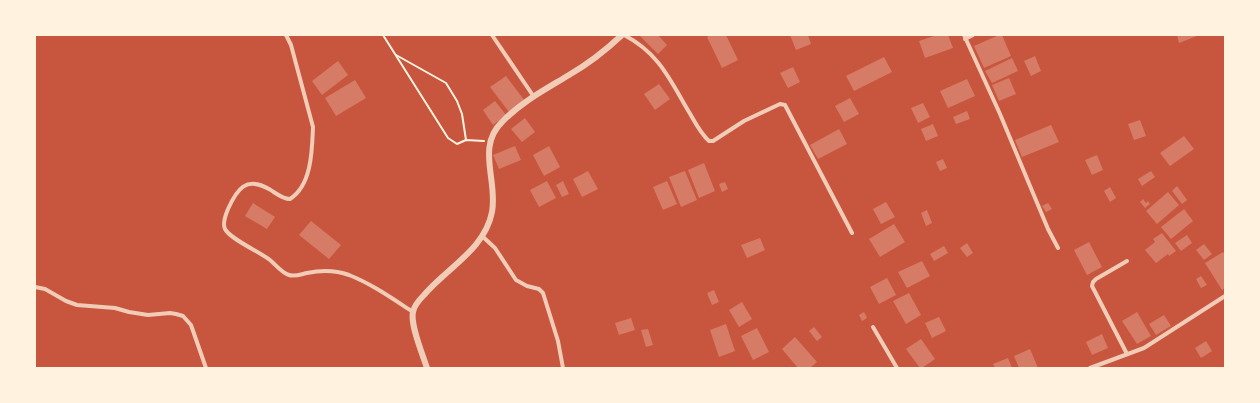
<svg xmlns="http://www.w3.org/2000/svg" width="1260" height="403" viewBox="0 0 1260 403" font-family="'Golos Text',sans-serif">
	<rect width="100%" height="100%" fill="#c8553d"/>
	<g fill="#d67c66">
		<polygon points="639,35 658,35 667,45 658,54"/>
		<polygon points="711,35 726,35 738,60 722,68 707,37"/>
		<polygon points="790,35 808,35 811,44 796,50"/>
		<polygon points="937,35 948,35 953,48 925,58 919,41"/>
		<polygon points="999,35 1002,35 1011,56 984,68 974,46"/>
		<polygon points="1177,35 1196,35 1197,36 1179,43"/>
		<polygon points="1035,56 1041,71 1031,76 1024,61"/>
		<polygon points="884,57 892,72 854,91 846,76"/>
		<polygon points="1012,58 1018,71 992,83 985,71"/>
		<polygon points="338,61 348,75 322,95 312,81"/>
		<polygon points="793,67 800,82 788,88 780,73"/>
		<polygon points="506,76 525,101 509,112 490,87"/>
		<polygon points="1009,78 1016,94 999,101 992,85"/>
		<polygon points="967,79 975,96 948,108 940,91"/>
		<polygon points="355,80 366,98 336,116 325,98"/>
		<polygon points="659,84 670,99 655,110 644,94"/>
		<polygon points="850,98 859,114 844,122 835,106"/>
		<polygon points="495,101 506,115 493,125 483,110"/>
		<polygon points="923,103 930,117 918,123 911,108"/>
		<polygon points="967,111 970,119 956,124 953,117"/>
		<polygon points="525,118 535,132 522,142 511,129"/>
		<polygon points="1140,120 1146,136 1134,140 1128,124"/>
		<polygon points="933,124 938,136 926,141 921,129"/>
		<polygon points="1051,125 1059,142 1022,157 1015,140"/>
		<polygon points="839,129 847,144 818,159 810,145"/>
		<polygon points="1184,136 1194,149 1170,166 1160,153"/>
		<polygon points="515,146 521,160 499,169 493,155"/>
		<polygon points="549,146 560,167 544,176 533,155"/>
		<polygon points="1097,155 1103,170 1092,175 1085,160"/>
		<polygon points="943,159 947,168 940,171 936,162"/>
		<polygon points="704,163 715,191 699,198 688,170"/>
		<polygon points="588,171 598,189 582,197 573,179"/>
		<polygon points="685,171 697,200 681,207 669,177"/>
		<polygon points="1151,171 1155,177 1142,186 1138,179"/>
		<polygon points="547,181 556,198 539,207 530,190"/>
		<polygon points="563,181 569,194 562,197 556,185"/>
		<polygon points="667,181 677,204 663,210 653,187"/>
		<polygon points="725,182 728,189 722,192 719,184"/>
		<polygon points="1177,186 1187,200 1182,204 1172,191"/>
		<polygon points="1110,187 1116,198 1110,202 1104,191"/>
		<polygon points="1168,192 1179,205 1157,224 1146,211"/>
		<polygon points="1143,199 1146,203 1148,201 1150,204 1145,208 1140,202"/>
		<polygon points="886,202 895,217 881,224 873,209"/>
		<polygon points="253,203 275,217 267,229 245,216"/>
		<polygon points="1048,203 1052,209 1046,212 1042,206"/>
		<polygon points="1184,209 1193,221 1171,239 1161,227"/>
		<polygon points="927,210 932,223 926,226 921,213"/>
		<polygon points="311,221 341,245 329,259 299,235"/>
		<polygon points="894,224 905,242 880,257 869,239"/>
		<polygon points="1162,233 1176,251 1169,256 1168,254 1156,263 1145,250 1155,242 1153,239"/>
		<polygon points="1187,235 1192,243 1181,251 1175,243"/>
		<polygon points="760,238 765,250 747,258 741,245"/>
		<polygon points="1089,242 1102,267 1087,275 1074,250"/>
		<polygon points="967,243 973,253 967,257 960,248"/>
		<polygon points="1204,244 1212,254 1204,260 1196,250"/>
		<polygon points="944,246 948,253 934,261 930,254"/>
		<polygon points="1223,252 1225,255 1225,288 1222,290 1205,263"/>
		<polygon points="922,261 930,276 907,288 898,272"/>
		<polygon points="1201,276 1207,285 1201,288 1196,279"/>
		<polygon points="887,278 896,295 879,304 870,287"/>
		<polygon points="714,290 719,302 712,305 707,293"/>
		<polygon points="909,293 921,315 906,324 893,301"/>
		<polygon points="742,302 752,319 739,327 729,310"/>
		<polygon points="864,312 867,318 862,321 859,315"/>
		<polygon points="1137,312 1151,336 1137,344 1122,321"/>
		<polygon points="1164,315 1171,326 1156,335 1149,324"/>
		<polygon points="939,317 946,331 932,338 925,323"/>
		<polygon points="631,318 635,330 619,335 615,323"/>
		<polygon points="726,324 735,351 719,357 710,330"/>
		<polygon points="814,327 822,337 817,341 809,331"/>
		<polygon points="757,328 769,352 753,360 741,336"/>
		<polygon points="648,329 653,345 646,347 641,330"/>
		<polygon points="1102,334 1108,348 1092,355 1086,342"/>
		<polygon points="795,337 817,362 810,368 798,368 782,349"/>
		<polygon points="921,339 935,359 922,368 920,368 906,349"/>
		<polygon points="1206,341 1212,351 1201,358 1195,348"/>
		<polygon points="1030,349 1038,368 1019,368 1014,356"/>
		<polygon points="1008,358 1012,368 995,368 993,364"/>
	</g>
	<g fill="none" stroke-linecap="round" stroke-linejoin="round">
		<g stroke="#fff3e0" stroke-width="2">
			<polyline points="383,35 448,138 457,144 466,140 484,141"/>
			<polyline points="396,55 446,83 457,101 462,114 466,140"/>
		</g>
		<g stroke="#f1ccb7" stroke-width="4">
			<path d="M 286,35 L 291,45 L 313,127 C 312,150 312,185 290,199 C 282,199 276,193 269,189 C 246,176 237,189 228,209 C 226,214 222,223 225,229 C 230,239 260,252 270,260 C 276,265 282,273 289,275 C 295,277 302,274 307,273 C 322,270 335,270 349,275 C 372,284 393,299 413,312"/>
			<polyline points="492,35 534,97"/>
			<path d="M 624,35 C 659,53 670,80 689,112 C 695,122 700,133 709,141 L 713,141 L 744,121 L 780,104 L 785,105 L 852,233"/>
			<polyline points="964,35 1000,114 1048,229 1058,248"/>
			<polyline points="965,39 973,35"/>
			<polyline points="482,236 495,248 516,280 527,286 539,289 543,293 558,341 563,368"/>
			<polyline points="1127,261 1096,279 1093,282 1092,286 1127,354"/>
			<polyline points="35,287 45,289 66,301 77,305 115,308 129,312 148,315 170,313 176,314 183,316 191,325 206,368"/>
			<polyline points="873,327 897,368"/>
			<polyline points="1090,368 1144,348 1225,296"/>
		</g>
		<path stroke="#f1ccb7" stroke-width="6" d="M 427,368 C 423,355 410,325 413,312 C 414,306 420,299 424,295 C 447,268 485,249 492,212 C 498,181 476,147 502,122 C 521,102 546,89 569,75 C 588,64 606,50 622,35"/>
	</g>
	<rect width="1260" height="403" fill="none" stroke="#fff3e0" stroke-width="72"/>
</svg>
